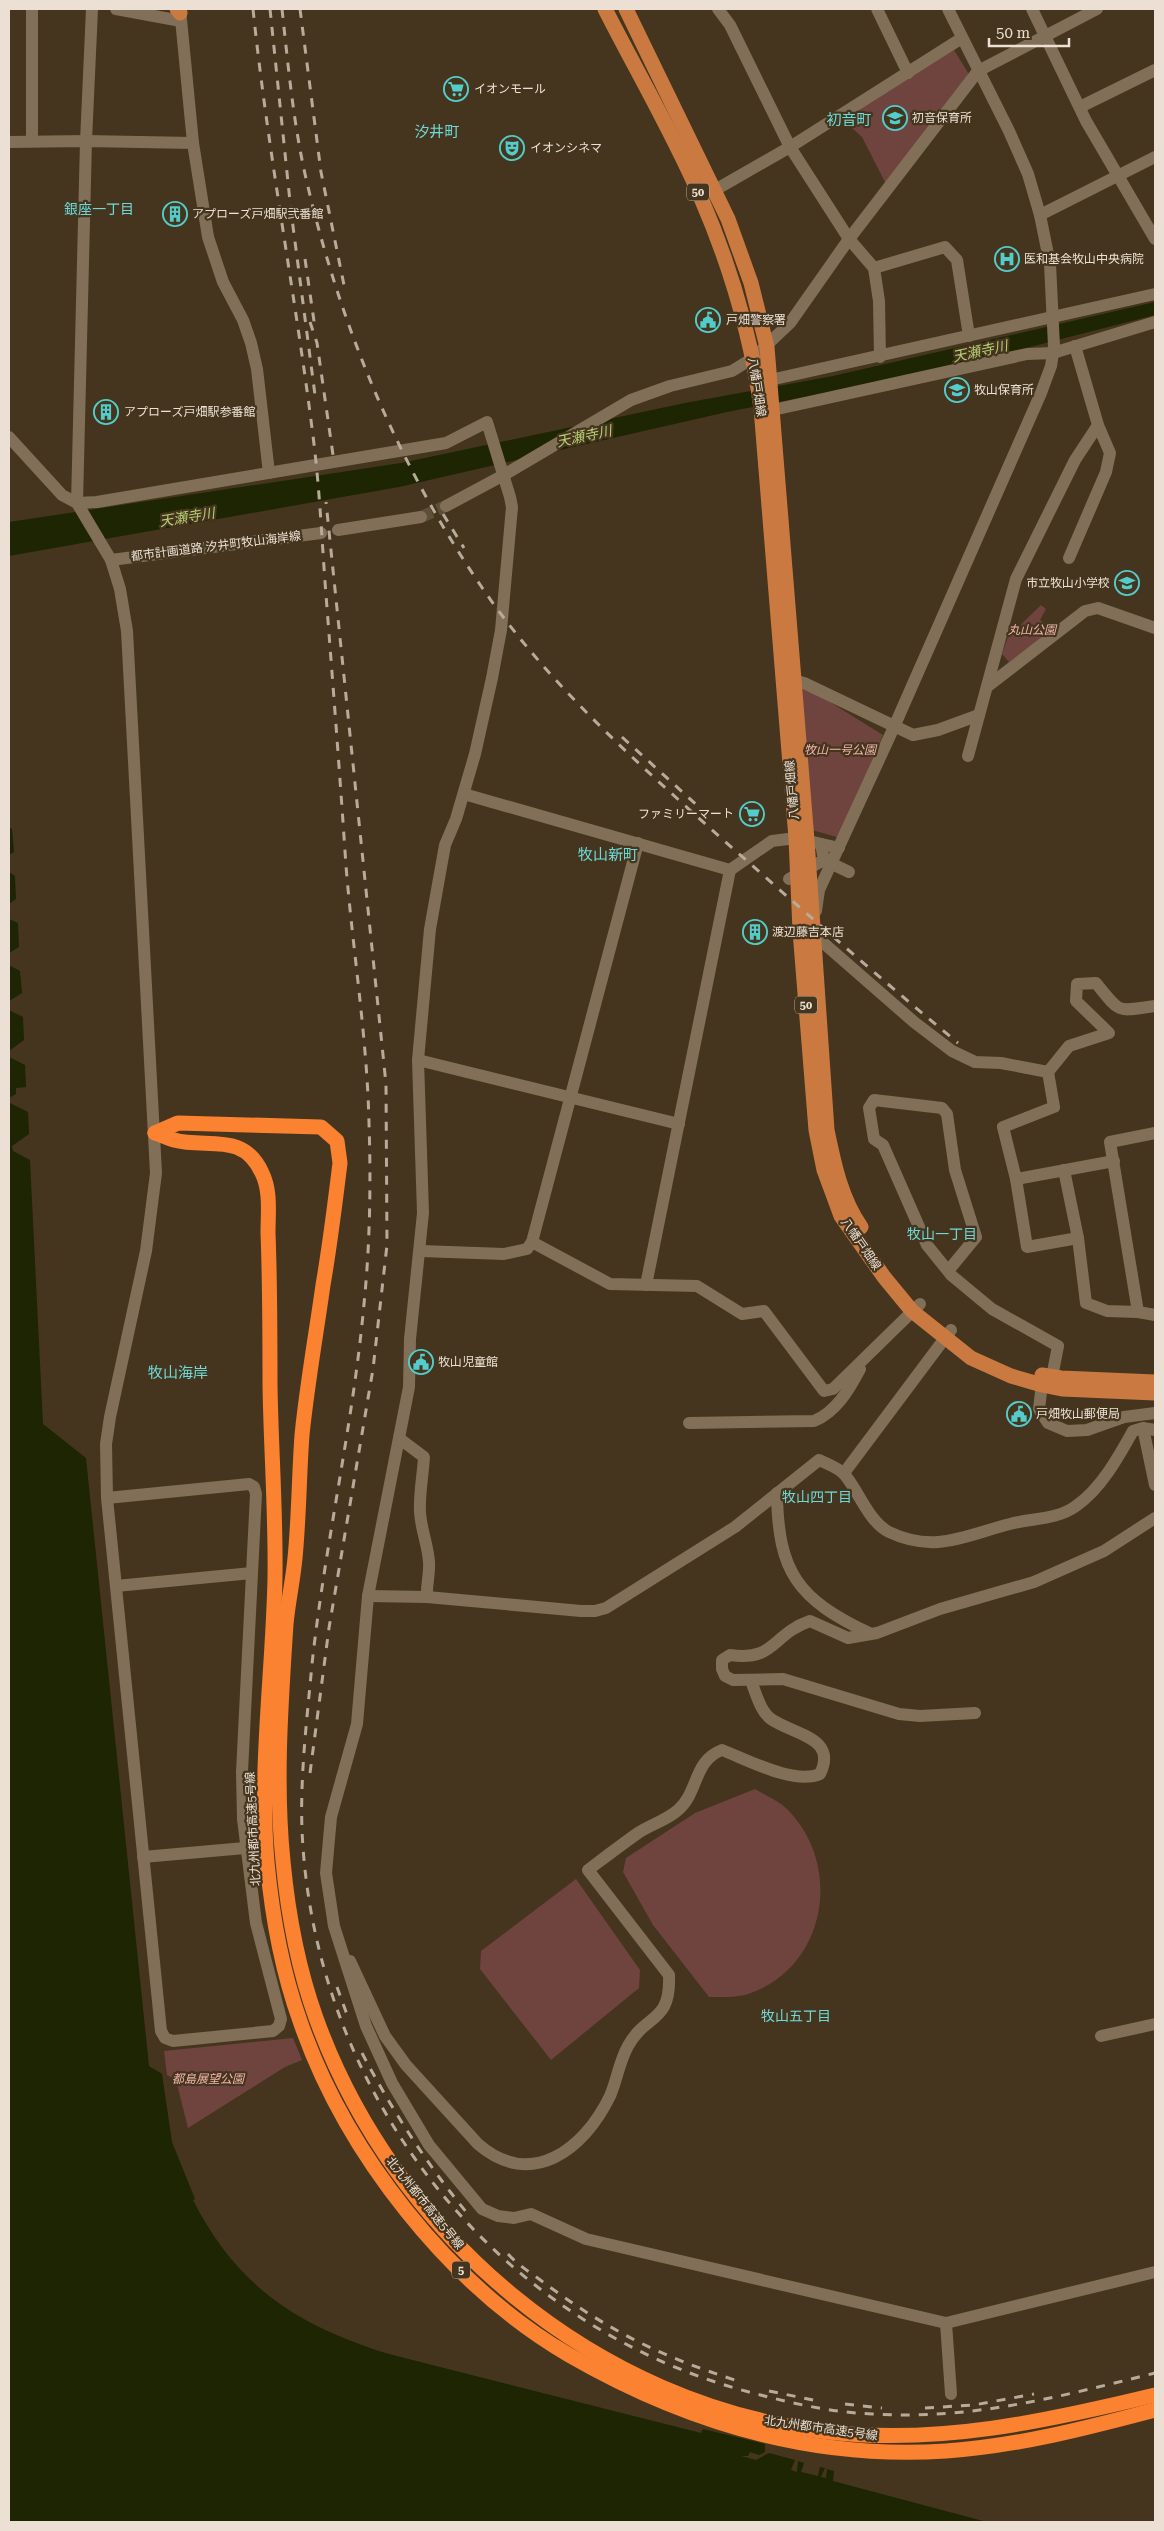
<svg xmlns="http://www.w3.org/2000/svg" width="1164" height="2531" viewBox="0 0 1164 2531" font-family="'Roboto Serif','Noto Sans JP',serif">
	<rect width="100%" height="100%" fill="#45351e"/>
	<g fill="#6f433e">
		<polygon points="954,50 970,76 886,184 862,137 843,120"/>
		<polygon points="1041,605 1046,609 1040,620 1053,630 1009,662 1002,654 1008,637"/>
		<polygon points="800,688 817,694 883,735 840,838 812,830"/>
		<path d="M 755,1789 C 765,1795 779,1801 787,1809 C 843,1865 827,1965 751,1993 C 737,1998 722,1997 709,1997 L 653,1925 L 623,1872 L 626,1858 L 695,1813 Z"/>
		<polygon points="576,1879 640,1970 639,1988 551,2060 480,1969 481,1951"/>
		<polygon points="293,2038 302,2060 285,2067 188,2128 176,2080 167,2075 164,2051"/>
	</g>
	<g fill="#1d2503">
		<polygon points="1155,302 1155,315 1030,347 850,388 727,412 399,487 9,556 9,522 401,463 685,403 833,376"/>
		<polygon points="9,827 12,829 14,852 9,855"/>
		<polygon points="9,872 15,876 16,899 9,904"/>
		<polygon points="9,919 18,923 19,947 9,953"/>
		<polygon points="9,965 20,971 22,993 9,1001"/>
		<polygon points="9,1010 23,1017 24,1040 9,1051"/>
		<path d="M 9,1057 L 25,1065 L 26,1087 L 16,1088 L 16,1094 L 9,1098 L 10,1103 L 28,1112 L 29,1134 L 12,1146 L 13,1151 L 30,1160 L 43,1424 L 86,1458 L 149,2066 L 162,2074 L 172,2142 L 195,2199 L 193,2200 C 237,2287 298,2326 389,2354 L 701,2433 L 703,2429 L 765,2444 L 765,2452 L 759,2455 L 750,2452 L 748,2456 L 741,2456 L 756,2460 L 769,2453 L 795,2460 L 791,2470 L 797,2472 L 798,2461 L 804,2463 L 801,2472 L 818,2476 L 820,2467 L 825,2468 L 821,2477 L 826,2478 L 827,2469 L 834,2471 L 833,2481 L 987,2522 L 9,2522 Z"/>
	</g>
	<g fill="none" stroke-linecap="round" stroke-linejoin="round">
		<polyline stroke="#5e4f39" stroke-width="12" stroke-dasharray="12 6" stroke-linecap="butt" points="421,517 446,506"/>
		<g stroke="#816f57" stroke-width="12">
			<polyline points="92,9 86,141 77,503 111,560 120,589 127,631 156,1173 146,1251 110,1417 106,1444 107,1498 161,2031 165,2038 173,2041 273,2031 279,2026 281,2019 256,1923 243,1819 242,1772 256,1494 254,1487 249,1484 107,1498"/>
			<polyline points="116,9 181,21"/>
			<polyline points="180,9 193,143 208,237 223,282 243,320 251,343 257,369 269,473"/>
			<polyline points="877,9 908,73"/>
			<polyline points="1032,9 1086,121 1155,239"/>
			<polyline points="1080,107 1155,70"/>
			<polyline points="32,141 32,9"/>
			<polyline points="9,142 86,141 193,143"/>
			<polyline points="715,190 790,147 730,25 718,9"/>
			<polyline points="1040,215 1155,157"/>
			<polyline points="874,268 945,247 957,260 969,336"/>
			<polyline points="880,357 879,301 874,268 849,239 790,147 962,38"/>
			<polyline points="770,380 1155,294"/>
			<polyline points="773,410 1027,354 1053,353 1155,322"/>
			<polyline points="9,437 62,495 77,503 97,502 446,443 487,422 510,497 512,507 501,630 492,678 475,754 456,819 445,845 430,929 418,1060 423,1213 410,1339 409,1387 368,1596 357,1724 331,1817 326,1873 334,1926 366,2026 392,2083 429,2145 482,2209 498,2216 514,2218 531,2214 586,2239 946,2323 1155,2272"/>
			<polyline points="446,506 502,476 631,400 670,386 732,371 753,358 790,323 849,239 978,71 1097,9"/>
			<polyline points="338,530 421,517"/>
			<polyline points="1069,558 1106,472 1110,453 1098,425 1075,346"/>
			<polyline points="111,560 321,533"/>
			<polyline points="793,680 804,683 913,735 938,730 979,715"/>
			<polyline points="988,686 1085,611 1098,608 1155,628"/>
			<polyline points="968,756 1016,579 1075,460 1098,425"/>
			<polyline points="464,794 730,870 772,841 796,838 839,848"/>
			<polyline points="824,860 849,872"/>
			<polyline points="789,879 824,860 821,844"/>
			<polyline points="816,911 819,890 894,727 1041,393 1051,366 1054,346 1050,264 1040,215 1028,174 1009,131 948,9"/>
			<polyline points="812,931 812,933 914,1022 952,1051 975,1062 1001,1063 1048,1072"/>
			<polyline points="418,1060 679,1124"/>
			<path d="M 1114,1161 L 1016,1179 L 1003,1127 L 1054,1107 L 1048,1072 L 1069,1046 L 1109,1033 L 1076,1001 L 1077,984 L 1096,983 C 1122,1015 1116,1011 1155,1006"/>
			<polyline points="1016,1179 1027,1247 1078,1238 1064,1170"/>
			<polyline points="1078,1238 1086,1303 1107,1311 1138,1312 1155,1315"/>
			<polyline points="532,1242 610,1284 697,1286 742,1314 764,1311 824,1391 833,1389 920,1304"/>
			<polyline points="421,1251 504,1254 527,1249 532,1242 638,843"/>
			<polyline points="948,1271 976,1237 955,1170 947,1114 942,1108 874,1100 869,1108 874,1139 883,1145 927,1245 948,1271 951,1275 992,1309 1058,1346 1052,1377"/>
			<polyline points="646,1285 730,870"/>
			<polyline points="1138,1312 1110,1142 1155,1133"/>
			<polyline points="1043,1375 1039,1409 1048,1423 1067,1431 1087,1430 1124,1417 1155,1413"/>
			<path d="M 689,1423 L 814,1421 C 836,1412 849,1390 860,1369"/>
			<polyline points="1143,1428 1155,1485"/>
			<path d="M 400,1439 L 424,1457 C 423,1475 419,1494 420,1512 C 421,1530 428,1545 429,1562 C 430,1574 426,1585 427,1597"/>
			<polyline points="844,1473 951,1330"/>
			<path d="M 777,1493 C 778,1573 798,1599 869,1633"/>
			<polyline points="116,1586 252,1573"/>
			<path d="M 368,1596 L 427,1597 L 581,1611 L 595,1611 L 606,1608 L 735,1527 L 819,1460 C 828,1464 839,1468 845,1475 C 859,1492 869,1522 889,1532 C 935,1554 966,1535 1010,1524 C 1032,1518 1057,1520 1076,1506 C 1101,1489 1119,1456 1133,1431 L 1143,1428 L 1155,1430"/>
			<path d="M 975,1713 L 920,1716 L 899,1714 L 783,1679 L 733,1680 L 725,1676 L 722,1669 L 722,1660 L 730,1655 C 775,1662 772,1634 810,1621 L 848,1638 L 877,1633 L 940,1609 L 1034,1582 L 1104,1551 L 1155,1518"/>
			<polyline points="143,1857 245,1848"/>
			<path d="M 350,1961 L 385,2036 L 406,2065 L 478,2144 C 531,2190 584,2150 610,2096 C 617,2080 619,2062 628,2046 C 646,2013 671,2024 669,1975 L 588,1870 C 604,1858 621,1845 638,1833 C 650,1825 667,1820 678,1810 C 699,1792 693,1761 722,1750 C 748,1760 794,1785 820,1774 C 838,1737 794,1735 771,1719 C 760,1711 756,1693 751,1681"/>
			<polyline points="1101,2036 1155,2024"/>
			<polyline points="946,2323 951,2394"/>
		</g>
		<g stroke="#ca7a40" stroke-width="15">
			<polyline points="177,9 180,13"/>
			<path d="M 605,9 C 636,70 674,135 701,198 C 730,265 751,336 761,408 L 796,838 L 800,931 L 816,1130 L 824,1170 L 841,1216 L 884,1277 L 912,1311 L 971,1358 L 1011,1376 L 1042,1385 L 1062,1389 L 1155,1393"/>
			<path d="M 626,9 L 728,219 L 751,283 L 767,347 L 807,840 L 827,1130 C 834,1164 841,1198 861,1227"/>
			<polyline points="1042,1375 1061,1378 1155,1382"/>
		</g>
		<g stroke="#fa8230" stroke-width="15">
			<path d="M 155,1133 L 178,1123 L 321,1127 L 337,1141 L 340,1163 C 335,1204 330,1245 323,1285 C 316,1335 307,1385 302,1435 C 299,1476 299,1518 295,1558 C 293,1580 288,1602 286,1624 C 281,1702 275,1783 283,1861 C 288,1914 298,1968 316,2018 C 394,2235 596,2406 828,2432 C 939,2445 1047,2421 1155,2395"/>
			<path d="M 155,1133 C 161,1135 167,1138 174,1140 C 207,1149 243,1131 262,1173 C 271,1191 268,1214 268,1233 C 270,1284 270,1334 270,1385 C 271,1450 276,1514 275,1578 C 273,1673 259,1767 267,1862 C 272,1915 282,1971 300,2021 C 345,2152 449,2285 569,2355 C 685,2422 811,2460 946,2451 C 1018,2446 1087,2428 1155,2410"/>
		</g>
		<g stroke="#b7ab9b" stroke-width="3" stroke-dasharray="9 9" stroke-linecap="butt">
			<path d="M 253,9 C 268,154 296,298 314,444 C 320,494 322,544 326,595 C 333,685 340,776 346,866 C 353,952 367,1037 369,1123 C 371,1183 370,1244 364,1304 C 353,1425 325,1544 312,1664 C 307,1719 300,1775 302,1830 C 313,2089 489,2318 738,2389 C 782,2401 826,2412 872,2414 C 973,2420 1058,2397 1155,2373"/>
			<polyline points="270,9 291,211 315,395"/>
			<path d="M 282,9 C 288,64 293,120 305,174 C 338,320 396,462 481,586 C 546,682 634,760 720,837 C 799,907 877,976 958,1043"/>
			<polyline points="300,9 321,172 345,290"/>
			<polyline points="305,259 315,328"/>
			<polyline points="310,322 317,343 333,455"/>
			<polyline points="443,514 464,548"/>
			<polyline points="622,737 700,808"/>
			<polyline points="310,1773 329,1628 373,1369 387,1245 386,1084 326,502"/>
			<polyline points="337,1987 349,2020"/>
			<path d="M 362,2053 C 392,2110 426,2163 467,2213"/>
			<path d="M 508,2254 C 519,2266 534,2275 547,2285 C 611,2332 662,2357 738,2381"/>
			<polyline points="769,2391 818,2401"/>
			<polyline points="845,2404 882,2408"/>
			<polyline points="925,2408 974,2405 1034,2394"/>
		</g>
	</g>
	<defs>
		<symbol id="supermarket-ring" viewBox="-11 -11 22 22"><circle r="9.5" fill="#45351e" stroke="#53cdcb" stroke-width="1.5"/><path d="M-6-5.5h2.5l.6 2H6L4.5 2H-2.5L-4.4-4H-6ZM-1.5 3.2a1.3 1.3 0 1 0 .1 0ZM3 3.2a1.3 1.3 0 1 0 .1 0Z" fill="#53cdcb"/></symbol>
		<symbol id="school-ring" viewBox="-11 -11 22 22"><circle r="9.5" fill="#45351e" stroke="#53cdcb" stroke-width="1.5"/><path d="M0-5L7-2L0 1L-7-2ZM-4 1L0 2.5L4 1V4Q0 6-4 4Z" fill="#53cdcb"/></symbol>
		<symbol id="theatre-ring" viewBox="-11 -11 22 22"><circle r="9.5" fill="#45351e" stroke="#53cdcb" stroke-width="1.5"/><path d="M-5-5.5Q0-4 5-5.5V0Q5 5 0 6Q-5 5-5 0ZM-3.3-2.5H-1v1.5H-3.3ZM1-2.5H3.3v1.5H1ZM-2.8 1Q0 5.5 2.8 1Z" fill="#53cdcb"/></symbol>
		<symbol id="building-ring" viewBox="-11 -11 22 22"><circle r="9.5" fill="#45351e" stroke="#53cdcb" stroke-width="1.5"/><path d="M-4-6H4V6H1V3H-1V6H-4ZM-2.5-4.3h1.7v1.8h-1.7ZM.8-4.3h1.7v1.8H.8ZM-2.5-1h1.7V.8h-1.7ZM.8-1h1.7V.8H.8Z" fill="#53cdcb"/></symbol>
		<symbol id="hospital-ring" viewBox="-11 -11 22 22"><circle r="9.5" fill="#45351e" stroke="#53cdcb" stroke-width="1.5"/><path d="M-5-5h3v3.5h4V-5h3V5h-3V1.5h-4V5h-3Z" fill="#53cdcb"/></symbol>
		<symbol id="civic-ring" viewBox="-11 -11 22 22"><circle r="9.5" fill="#45351e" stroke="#53cdcb" stroke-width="1.5"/><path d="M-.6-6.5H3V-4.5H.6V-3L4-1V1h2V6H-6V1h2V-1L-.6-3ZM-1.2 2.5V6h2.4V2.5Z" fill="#53cdcb"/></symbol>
	</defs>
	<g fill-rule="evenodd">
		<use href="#supermarket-ring" x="442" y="75" width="28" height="28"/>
		<use href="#school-ring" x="881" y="104" width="28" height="28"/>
		<use href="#theatre-ring" x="498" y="134" width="28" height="28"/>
		<use href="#building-ring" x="161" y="200" width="28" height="28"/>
		<use href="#hospital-ring" x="993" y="245" width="28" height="28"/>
		<use href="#civic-ring" x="694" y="306" width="28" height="28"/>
		<use href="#school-ring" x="943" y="376" width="28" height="28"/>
		<use href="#building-ring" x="92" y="398" width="28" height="28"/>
		<use href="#school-ring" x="1113" y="569" width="28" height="28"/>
		<use href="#supermarket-ring" x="738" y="800" width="28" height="28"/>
		<use href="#building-ring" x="741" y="918" width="28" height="28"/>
		<use href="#civic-ring" x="407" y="1348" width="28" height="28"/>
		<use href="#civic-ring" x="1005" y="1400" width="28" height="28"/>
	</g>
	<g text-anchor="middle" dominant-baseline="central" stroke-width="4.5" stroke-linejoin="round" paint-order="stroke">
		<g fill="#45351e" stroke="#b9ad9d" stroke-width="1">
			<rect x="687" y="183.5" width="22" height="17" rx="4"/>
			<rect x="795" y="996.5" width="22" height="17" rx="4"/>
			<rect x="452" y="2261.5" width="18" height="17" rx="4"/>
		</g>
		<g font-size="11" font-weight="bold" fill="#ebe0d3">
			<text x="698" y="192">50</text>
			<text x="806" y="1005">50</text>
			<text x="461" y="2270">5</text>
		</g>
		<g font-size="12" fill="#ebe0d3" stroke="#45351e" text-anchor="start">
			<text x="474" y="89">イオンモール</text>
			<text x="912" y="118">初音保育所</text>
			<text x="530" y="148">イオンシネマ</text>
			<text x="192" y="214">アプローズ戸畑駅弐番館</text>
			<text x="1024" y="259">医和基会牧山中央病院</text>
			<text x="726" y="320">戸畑警察署</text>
			<text x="974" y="390">牧山保育所</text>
			<text x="124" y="412">アプローズ戸畑駅参番館</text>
			<text x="1110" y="583" text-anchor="end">市立牧山小学校</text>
			<text x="734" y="814" text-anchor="end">ファミリーマート</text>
			<text x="772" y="932">渡辺藤吉本店</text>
			<text x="438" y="1362">牧山児童館</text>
			<text x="1036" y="1414">戸畑牧山郵便局</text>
		</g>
		<g font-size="12" fill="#ebe0d3" stroke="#45351e">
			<text transform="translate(757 387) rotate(81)">八幡戸畑線</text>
			<text transform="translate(216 546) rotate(-7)">都市計画道路 汐井町牧山海岸線</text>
			<text transform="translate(792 790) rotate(-95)">八幡戸畑線</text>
			<text transform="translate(861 1244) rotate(55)">八幡戸畑線</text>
			<text transform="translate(253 1829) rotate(-93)">北九州都市高速5号線</text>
			<text transform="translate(425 2203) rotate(51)">北九州都市高速5号線</text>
			<text transform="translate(821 2428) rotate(8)">北九州都市高速5号線</text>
		</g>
		<g font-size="12" font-style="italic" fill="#f2b5ae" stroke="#45351e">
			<text x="1032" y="630">丸山公園</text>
			<text x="840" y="750">牧山一号公園</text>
			<text x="208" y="2079">都島展望公園</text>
		</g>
		<g font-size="14" fill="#6edad8" stroke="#45351e">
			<text x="99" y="209">銀座一丁目</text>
			<text x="942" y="1234">牧山一丁目</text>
			<text x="817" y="1497">牧山四丁目</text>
			<text x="796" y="2016">牧山五丁目</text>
		</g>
		<g font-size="14" font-style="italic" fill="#b5ce73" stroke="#45351e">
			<text transform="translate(980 351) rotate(-12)">天瀬寺川</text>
			<text transform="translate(584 436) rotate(-12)">天瀬寺川</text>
			<text transform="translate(187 517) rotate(-9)">天瀬寺川</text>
		</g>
		<g font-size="15" fill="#6edad8" stroke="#45351e">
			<text x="849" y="120">初音町</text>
			<text x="437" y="132">汐井町</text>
			<text x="608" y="855">牧山新町</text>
			<text x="178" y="1373">牧山海岸</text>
		</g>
	</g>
	<rect width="1164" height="2531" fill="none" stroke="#ebe0d3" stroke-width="20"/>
	<path d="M989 38v8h80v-8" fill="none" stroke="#ebe0d3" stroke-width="2.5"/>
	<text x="996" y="38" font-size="15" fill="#ebe0d3" stroke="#45351e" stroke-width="4" paint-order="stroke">50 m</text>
</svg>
